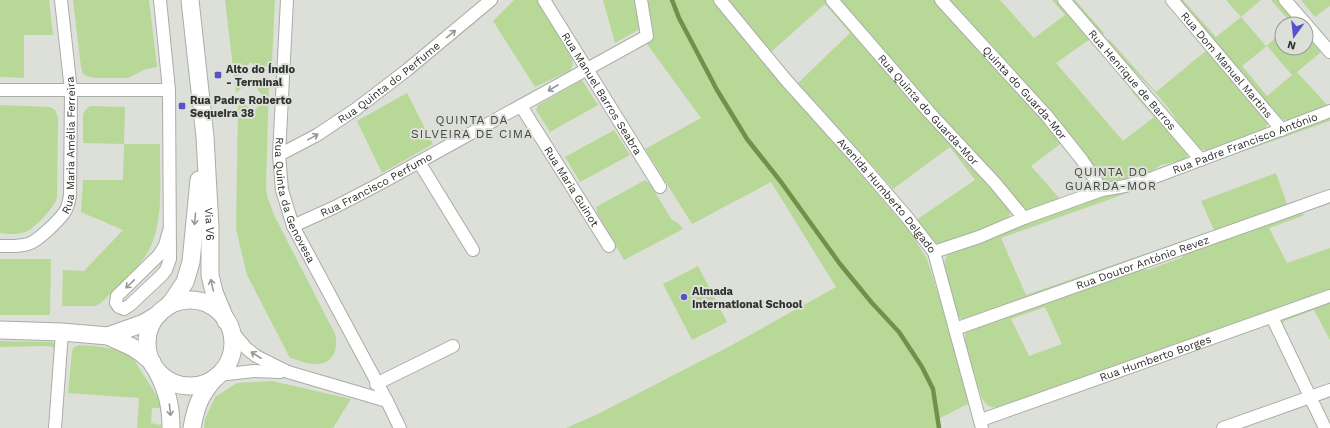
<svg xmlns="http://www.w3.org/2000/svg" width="1330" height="428" viewBox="0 0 1330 428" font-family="'Work Sans',sans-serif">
	<rect width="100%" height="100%" fill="#dce0d8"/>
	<g fill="#b8d898" fill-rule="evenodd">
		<polygon points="0,0 49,0 53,35 24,35 24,78 0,77"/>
		<polygon points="73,0 149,0 157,67 146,69 128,78 94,78 86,76 83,73 81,67"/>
		<polygon points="225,0 275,0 272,61 260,72 251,62 237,74 246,84 236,93"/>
		<path d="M 514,0 L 538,0 L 572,59 C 573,64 573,67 569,71 L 535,87 L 493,21 Z"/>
		<polygon points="603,0 637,0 640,29 615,43"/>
		<polygon points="647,0 713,0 911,233 927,259 950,331 970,403 936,420 937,428 566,428 598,414 732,345 836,287 771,182 692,224 645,149 701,118 647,44 651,39"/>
		<path d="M 728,0 L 828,0 L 957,147 L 963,160 L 971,167 L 980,172 L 1011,209 C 1010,217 1008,220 1001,224 L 940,244 L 933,243 L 916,220 L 975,180 L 950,147 L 893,189 L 798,83 L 850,33 L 825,4 L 771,52 L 747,22 Z"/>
		<polygon points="837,0 938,0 1063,142 1031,166 1060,199 1087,190 1091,185 1088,191 1031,212 1024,211"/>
		<polygon points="945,0 1000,0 1034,38 1065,15 1052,0 1056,0 1066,8 1090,39 1056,63 1123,141 1154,117 1132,92 1133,87 1188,152 1187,157 1183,160 1161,165 1147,174 1118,183 1110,183 1103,180 1084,154"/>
		<polygon points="1069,0 1075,0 1104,33 1103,36 1100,35"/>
		<path d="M 1178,0 L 1183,0 L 1216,37 L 1241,17 L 1226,0 L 1261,0 L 1241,17 L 1266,46 L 1282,33 L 1282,48 L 1306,48 L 1306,33 L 1321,50 L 1320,53 L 1297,72 L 1329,107 L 1290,122 L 1279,118 ZM 1267,46 L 1292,75 L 1267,96 L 1242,66 Z"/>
		<polygon points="1271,0 1278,0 1299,24 1292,24"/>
		<polygon points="1301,0 1330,0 1330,6 1315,17"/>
		<path d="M 1109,39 L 1156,92 L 1208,49 L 1268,120 L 1267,125 L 1265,130 C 1254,134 1214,152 1204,150 C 1191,148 1183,129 1176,119 C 1158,91 1130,69 1108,44 L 1108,41 Z"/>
		<path d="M 267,80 L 269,82 L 266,187 L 267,196 L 274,215 L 335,334 C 339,349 333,365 315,364 C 307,364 298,360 290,358 L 247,275 L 236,229 L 238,106 L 243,102 L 253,112 L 266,99 L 257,89 Z"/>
		<polygon points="582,80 598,105 550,132 536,110 538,105"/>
		<polygon points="407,93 433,144 382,173 357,121"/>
		<path d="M 0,105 L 50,107 L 55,110 L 58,117 L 57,198 C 54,207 35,229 25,232 C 17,235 8,234 0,233 Z"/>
		<path d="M 91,106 L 125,107 L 124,144 L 160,144 C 159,179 166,229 144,258 C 132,274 115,288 101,303 L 95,306 L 62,306 L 63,270 L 84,271 L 123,230 L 81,212 L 83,180 L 123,180 L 124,144 L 83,143 L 83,115 C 85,110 86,108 91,106 Z"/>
		<polygon points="1330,117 1330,121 1199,167 1199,164"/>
		<polygon points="614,130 630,155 580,182 565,157"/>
		<path d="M 1276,173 L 1287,204 L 1303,199 L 1301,202 L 1047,290 L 993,313 L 965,320 L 959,318 L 956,314 C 953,301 942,272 945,260 C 947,255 950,253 953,250 L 1095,197 L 1155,180 L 1158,182 L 1001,238 L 1026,295 L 1214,230 L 1201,201 Z"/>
		<polygon points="645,180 650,184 672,220 678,223 683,229 624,260 597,213 596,207"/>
		<path d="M 1301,213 L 1305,215 L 1269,228 L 1287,263 L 1330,248 L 1330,290 L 1202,334 L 1155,354 L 1144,355 L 1080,380 L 1063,384 L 1038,393 L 1036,396 C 1026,399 998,411 989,406 C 985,404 983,400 981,396 L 965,343 L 965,331 L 1144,267 L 1147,270 L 1181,258 C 1186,251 1194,249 1202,246 L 1204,248 L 1206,247 L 1208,243 ZM 1045,307 L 1062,344 L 1029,356 L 1011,319 Z"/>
		<polygon points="0,259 51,259 50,315 0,315"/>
		<polygon points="698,266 727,322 692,340 663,284"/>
		<path d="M 1330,300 L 1330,340 L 1314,310 L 1284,321 L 1282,327 L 1313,388 L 1317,389 L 1330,384 L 1330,385 L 1314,390 L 1310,388 L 1280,326 L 1281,322 C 1289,311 1316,304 1330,300 Z"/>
		<polygon points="0,341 53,342 54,344 54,350 53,347 48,346 0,347"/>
		<polygon points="79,345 95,346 113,349 125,353 134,360 157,396 161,408 152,408 151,423 161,425 161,428 137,428 139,398 68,393 72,351 74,347"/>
		<polygon points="272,381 351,399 333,428 204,428 205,419 215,397 237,383"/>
	</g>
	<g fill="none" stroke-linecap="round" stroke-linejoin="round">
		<polyline stroke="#70914a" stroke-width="4.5" points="672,0 679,18 717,90 747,139 781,182 840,264 872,303 899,332 922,367 933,389 939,428"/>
		<defs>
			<g id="street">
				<polyline points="160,0 169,90 170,259 166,270 162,275 130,305 124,309 119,307 116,303 117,296 159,255 165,245 169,231"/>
				<path id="s1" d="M 287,0 L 279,155 L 282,190 L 293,226 L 387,401 L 400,428"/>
				<path id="s2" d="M 544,0 L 660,187"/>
				<path id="s3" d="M 720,0 L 786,80 L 858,160 L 906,216 L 934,252 L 982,428"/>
				<path id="s4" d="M 832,0 L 929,112 L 995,183 L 1024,218"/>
				<path id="s5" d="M 941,0 L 1047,116 L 1082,160 L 1102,190"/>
				<path id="s6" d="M 1064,0 L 1201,160"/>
				<path id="s7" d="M 1172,0 L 1282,130"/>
				<polyline points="1285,0 1330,52"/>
				<polyline points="0,90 169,90"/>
				<path id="s8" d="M 521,106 L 609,246"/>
				<path id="s9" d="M 279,155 L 317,135 L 356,109 L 407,70 L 491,0"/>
				<polyline points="419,162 473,250"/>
				<path id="s10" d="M 293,226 L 335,207 L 381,183 L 647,36 L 641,0"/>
				<path id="s11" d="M 0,246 C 9,246 19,247 28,244 C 37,242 58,221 64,213 C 68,208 69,202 70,195 L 71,91 L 61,0"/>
				<path id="s12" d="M 934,252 L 979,237 L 1024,218 L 1102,190 L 1125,186 L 1147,180 L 1330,111"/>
				<polyline points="1272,317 1325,428"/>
				<path id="s13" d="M 955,329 L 1330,196"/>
				<polyline points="231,330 246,348 256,356 288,372 387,401"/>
				<polyline points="218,375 254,371 280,372"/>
				<polyline points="376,384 453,346"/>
				<path id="s14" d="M 981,420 L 1330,296"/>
				<polyline points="55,428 62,332"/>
				<polyline points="1223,428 1330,390"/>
			</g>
			<g id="secondary">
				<path id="s15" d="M 190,0 L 205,137 L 210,228 L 210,275 L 214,292 L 226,321"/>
				<circle cx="190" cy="343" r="43"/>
				<polyline points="166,308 173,300 185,282 191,262 199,180"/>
				<polyline points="0,330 62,332 108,336 132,347 141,353 152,362"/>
				<polyline points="108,336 144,323 159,314"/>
				<path d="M 157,371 C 167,391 171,405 171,428"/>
				<path d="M 192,428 C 196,406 200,395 215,378"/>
			</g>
		</defs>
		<use href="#street" stroke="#a9ada6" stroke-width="14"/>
		<use href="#secondary" stroke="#a9ada6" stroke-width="19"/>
		<use href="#street" stroke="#fff" stroke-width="12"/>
		<use href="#secondary" stroke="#fff" stroke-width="17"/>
	</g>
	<defs><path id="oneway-shaft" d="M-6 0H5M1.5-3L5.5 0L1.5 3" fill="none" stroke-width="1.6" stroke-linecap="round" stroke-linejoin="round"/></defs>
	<g stroke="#979896">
		<use href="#oneway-shaft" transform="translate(451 34) rotate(-39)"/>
		<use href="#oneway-shaft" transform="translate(553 88) rotate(150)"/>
		<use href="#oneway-shaft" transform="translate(313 137) rotate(-29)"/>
		<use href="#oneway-shaft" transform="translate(195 219) rotate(95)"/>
		<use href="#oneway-shaft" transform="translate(130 284) rotate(136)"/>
		<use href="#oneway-shaft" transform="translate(212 285) rotate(-103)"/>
		<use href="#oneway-shaft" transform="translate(256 355) rotate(-147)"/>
		<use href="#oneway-shaft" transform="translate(170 410) rotate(84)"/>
	</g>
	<g fill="#5652ca" stroke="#dce0d8" stroke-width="1.5">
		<rect x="214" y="71" width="8" height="8" rx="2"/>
		<rect x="178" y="102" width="8" height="8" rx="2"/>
		<circle cx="684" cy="297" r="4"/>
	</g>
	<g text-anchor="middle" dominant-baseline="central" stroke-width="4" stroke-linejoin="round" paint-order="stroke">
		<g font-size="11" fill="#2f312e" stroke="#dce0d8">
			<text stroke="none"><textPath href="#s7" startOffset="85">Rua Dom Manuel Martins</textPath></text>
			<text stroke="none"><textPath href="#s6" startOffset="105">Rua Henrique de Barros</textPath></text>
			<text stroke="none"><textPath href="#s9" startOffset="132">Rua Quinta do Perfume</textPath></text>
			<text stroke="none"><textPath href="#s5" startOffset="125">Quinta do Guarda-Mor</textPath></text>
			<text stroke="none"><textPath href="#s2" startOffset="110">Rua Manuel Barros Seabra</textPath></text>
			<text stroke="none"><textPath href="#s4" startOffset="146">Rua Quinta do Guarda-Mor</textPath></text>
			<text stroke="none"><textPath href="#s12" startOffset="330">Rua Padre Francisco António</textPath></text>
			<text stroke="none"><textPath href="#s11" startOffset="145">Rua Maria Amélia Ferreira</textPath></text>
			<text stroke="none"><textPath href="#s10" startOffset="93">Rua Francisco Perfumo</textPath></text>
			<text stroke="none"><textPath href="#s8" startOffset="95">Rua Maria Guinot</textPath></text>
			<text stroke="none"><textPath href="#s3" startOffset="257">Avenida Humberto Delgado</textPath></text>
			<text stroke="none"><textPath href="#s1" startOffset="203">Rua Quinta da Genovesa</textPath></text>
			<text stroke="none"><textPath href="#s15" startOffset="225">Via V6</textPath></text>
			<text stroke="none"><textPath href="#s13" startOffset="199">Rua Doutor António Revez</textPath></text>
			<text stroke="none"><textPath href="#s14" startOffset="185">Rua Humberto Borges</textPath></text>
		</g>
		<g font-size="11" font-weight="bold" fill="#2f312e" stroke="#dce0d8" text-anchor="start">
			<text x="226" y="69">Alto do Índio<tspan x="226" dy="13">- Terminal</tspan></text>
			<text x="190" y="100">Rua Padre Roberto<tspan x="190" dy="13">Sequeira 38</tspan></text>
			<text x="692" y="291">Almada<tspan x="692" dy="13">International School</tspan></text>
		</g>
		<g font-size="12" letter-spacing="1" fill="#434740" stroke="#dce0d8">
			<text x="472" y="120">QUINTA DA<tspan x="472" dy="14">SILVEIRA DE CIMA</tspan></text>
			<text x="1111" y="172">QUINTA DO<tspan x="1111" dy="14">GUARDA-MOR</tspan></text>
		</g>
	</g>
	<g transform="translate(1294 36) rotate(195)"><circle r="19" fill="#dce0d8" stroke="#979a94"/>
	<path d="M0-3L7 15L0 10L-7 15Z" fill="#5652ca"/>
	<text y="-6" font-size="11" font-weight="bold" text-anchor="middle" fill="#2f312e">N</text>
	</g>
</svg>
